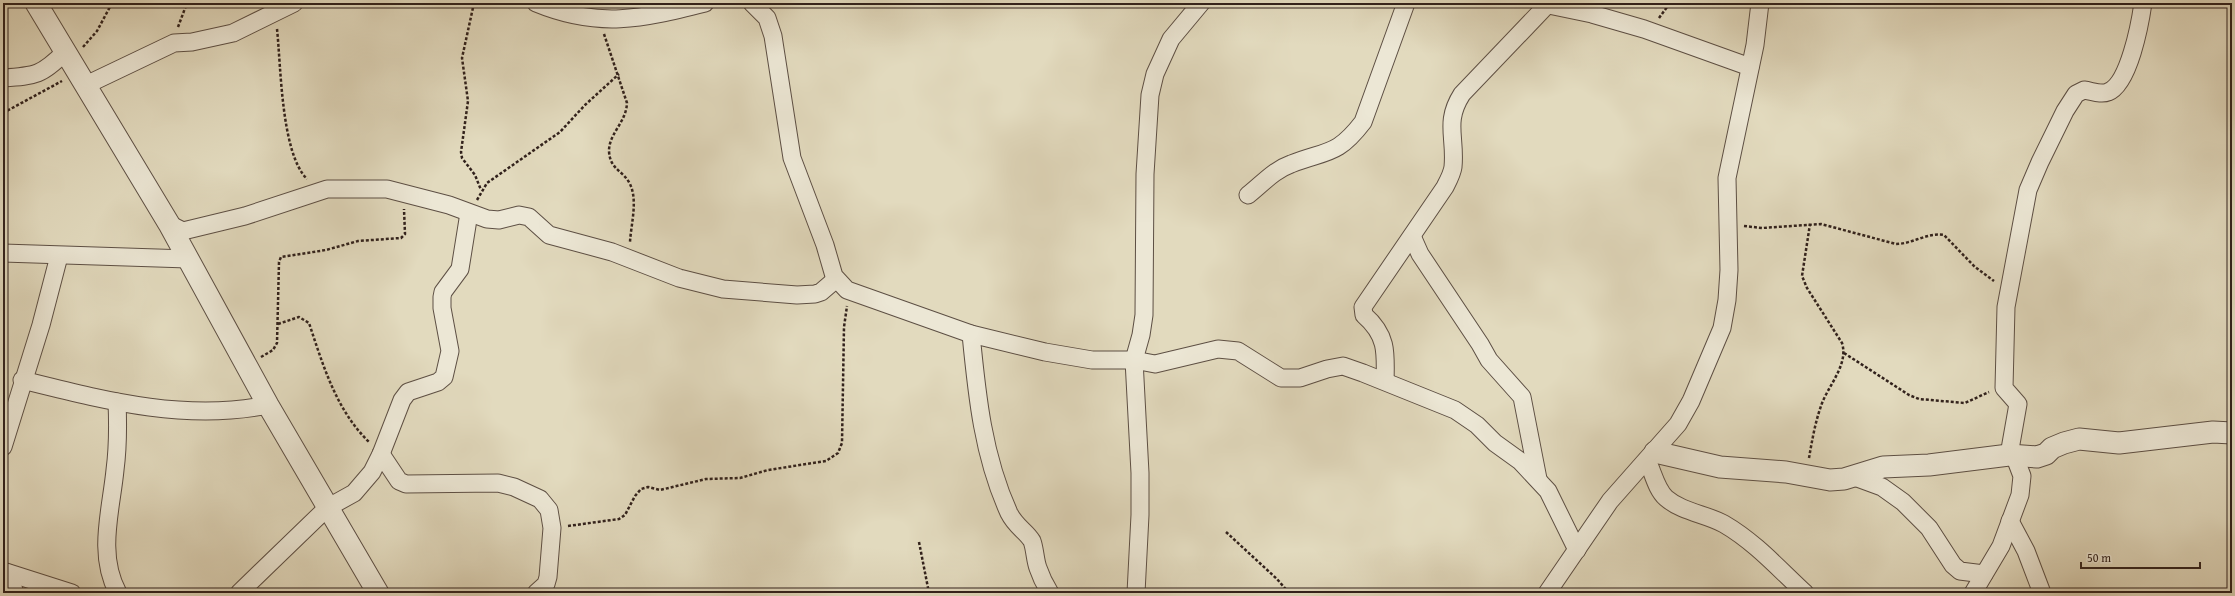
<svg xmlns="http://www.w3.org/2000/svg" width="2235" height="596" viewBox="0 0 2235 596" font-family="'Gentium Book Plus',serif">
	<rect width="100%" height="100%" fill="#e2dabe"/>
	<filter id="stains"><feTurbulence type="fractalNoise" baseFrequency=".005" numOctaves="4"/><feColorMatrix values="0 0 0 0 .2 0 0 0 0 .09 0 0 0 0 .02 0 0 0 .5 -.17"/></filter>
	<radialGradient id="worn" r=".72"><stop offset=".6" stop-color="#630" stop-opacity="0"/><stop offset="1" stop-color="#630" stop-opacity=".3"/></radialGradient>
	<g fill="none" stroke-linecap="round" stroke-linejoin="round">
		<defs>
			<g id="minor">
				<path d="M 536,3 C 599,29 641,19 705,3"/>
				<polyline points="752,3 767,18 773,36 792,158 825,245 834,276 847,290 971,334 1045,352 1092,360 1134,360 1155,364 1218,349 1238,351 1281,378 1300,378 1327,369 1343,366 1363,373 1455,410 1477,425 1495,443 1520,461 1548,491 1577,550"/>
				<polyline points="1539,3 1592,14 1644,29 1750,67"/>
				<path d="M 3,78 C 36,76 42,75 65,52"/>
				<polyline points="86,85 174,43 192,42 233,33 294,3"/>
				<path d="M 1248,195 C 1262,184 1274,170 1291,164 C 1327,150 1337,156 1363,122 L 1406,3"/>
				<polyline points="169,224 183,231 245,216 327,189 387,189 449,205 487,219 499,220 519,215 529,217 549,235 612,252 679,278 723,289 797,295 815,294 821,292 835,280"/>
				<polyline points="1412,236 1420,254 1480,344 1489,360 1522,397 1538,479"/>
				<polyline points="3,253 188,259"/>
				<path d="M 971,334 C 977,396 983,456 1009,513 C 1016,527 1026,531 1032,541 C 1035,549 1035,560 1038,568 C 1041,577 1045,585 1050,593"/>
				<path d="M 22,380 C 103,400 185,422 268,405"/>
				<path d="M 1385,381 C 1386,352 1387,335 1364,315 L 1363,307 L 1445,187 C 1448,181 1452,174 1453,167 C 1456,137 1444,122 1462,94 L 1549,3"/>
				<path d="M 117,402 C 118,425 118,447 115,470 C 111,511 97,554 118,593"/>
				<polyline points="3,447 41,325 59,256"/>
				<polyline points="381,454 399,481 406,484 498,483 514,487 540,499 549,510 552,528 548,577 546,584 536,593"/>
				<path d="M 2009,455 L 2018,404 L 2004,388 L 2006,307 L 2028,190 L 2040,162 L 2065,111 L 2076,94 L 2084,90 C 2092,91 2101,95 2108,92 C 2129,84 2140,24 2143,3"/>
				<path d="M 1647,460 C 1653,472 1656,489 1666,498 C 1682,512 1706,514 1724,524 C 1755,542 1779,569 1805,593"/>
				<polyline points="1852,476 1882,487 1903,502 1929,528 1953,565 1960,571 1984,574"/>
				<polyline points="2010,521 2026,551 2042,593"/>
				<polyline points="3,571 72,593"/>
				<polyline points="8,573 15,593"/>
				<polyline points="239,593 327,508 354,493 372,472 381,454 402,400 408,392 438,382 444,377 450,351 442,308 442,297 443,292 460,269 469,213"/>
				<polyline points="1136,593 1140,515 1140,473 1134,360 1141,335 1144,315 1145,174 1150,95 1155,74 1171,39 1201,3"/>
				<polyline points="1547,593 1610,501 1678,424 1691,401 1722,328 1727,300 1729,270 1727,178 1755,45 1760,3"/>
				<polyline points="1973,593 2001,546 2020,495 2022,476 2014,455"/>
			</g>
			<g id="tertiary">
				<polyline points="36,3 169,224 268,405 378,593"/>
				<polyline points="1655,452 1720,467 1786,472 1830,480 1844,479 1883,467 1929,465 2009,455 2037,457 2046,454 2052,448 2064,443 2079,439 2119,443 2213,432 2232,433"/>
			</g>
		</defs>
		<use href="#minor" stroke="#5d4f44" stroke-width="19"/>
		<use href="#tertiary" stroke="#5d4f44" stroke-width="23"/>
		<g stroke="#31211c" stroke-width="2.5" stroke-dasharray="3 2" stroke-linecap="butt">
			<polyline points="474,3 462,58 468,101 461,152 462,158 475,175 481,190"/>
			<polyline points="1659,18 1670,3"/>
			<polyline points="178,27 187,3"/>
			<path d="M 277,29 C 281,66 281,153 307,179"/>
			<path d="M 604,34 L 627,103 C 626,123 609,133 609,151 C 610,170 623,170 630,184 C 638,201 631,224 630,242"/>
			<polyline points="83,47 97,31 112,3"/>
			<polyline points="3,113 62,81"/>
			<polyline points="477,200 487,183 560,132 585,105 619,74"/>
			<path d="M 1744,226 L 1762,228 L 1821,224 L 1896,244 C 1912,244 1928,232 1944,235 L 1975,267 L 1994,281"/>
			<path d="M 278,324 L 299,317 L 309,323 C 323,365 336,410 369,442"/>
			<polyline points="1844,353 1909,395 1919,399 1965,403 1989,392"/>
			<polyline points="261,357 273,350 277,343 279,262 281,257 326,250 358,241 401,238 405,234 404,209"/>
			<path d="M 1809,458 C 1812,441 1815,423 1821,406 C 1827,387 1849,365 1842,343 L 1807,288 L 1802,276 L 1810,224"/>
			<polyline points="568,526 619,519 625,515 635,496 641,489 648,487 660,490 706,479 740,478 768,470 826,461 838,453 842,443 844,327 847,306"/>
			<polyline points="1226,532 1277,579 1289,593"/>
			<polyline points="919,542 929,593"/>
		</g>
		<use href="#minor" stroke="#ece7d5" stroke-width="17"/>
		<use href="#tertiary" stroke="#ece7d5" stroke-width="21"/>
	</g>
	<rect width="2235" height="596" fill="none" stroke="#e2dabe" stroke-width="16"/>
	<rect x="4" y="4" width="2227" height="588" fill="none" stroke="#31211c" stroke-width="2"/>
	<rect x="8" y="8" width="2219" height="580" fill="none" stroke="#31211c"/>
	<path d="M2081 562v6h119v-6" fill="none" stroke="#31211c" stroke-width="2"/>
	<text x="2087" y="562" font-size="12" fill="#31211c" stroke="#ece7d5" stroke-width="3" paint-order="stroke">50 m</text>
	<rect width="100%" height="100%" filter="url(#stains)"/>
	<rect width="100%" height="100%" fill="url(#worn)"/>
</svg>
